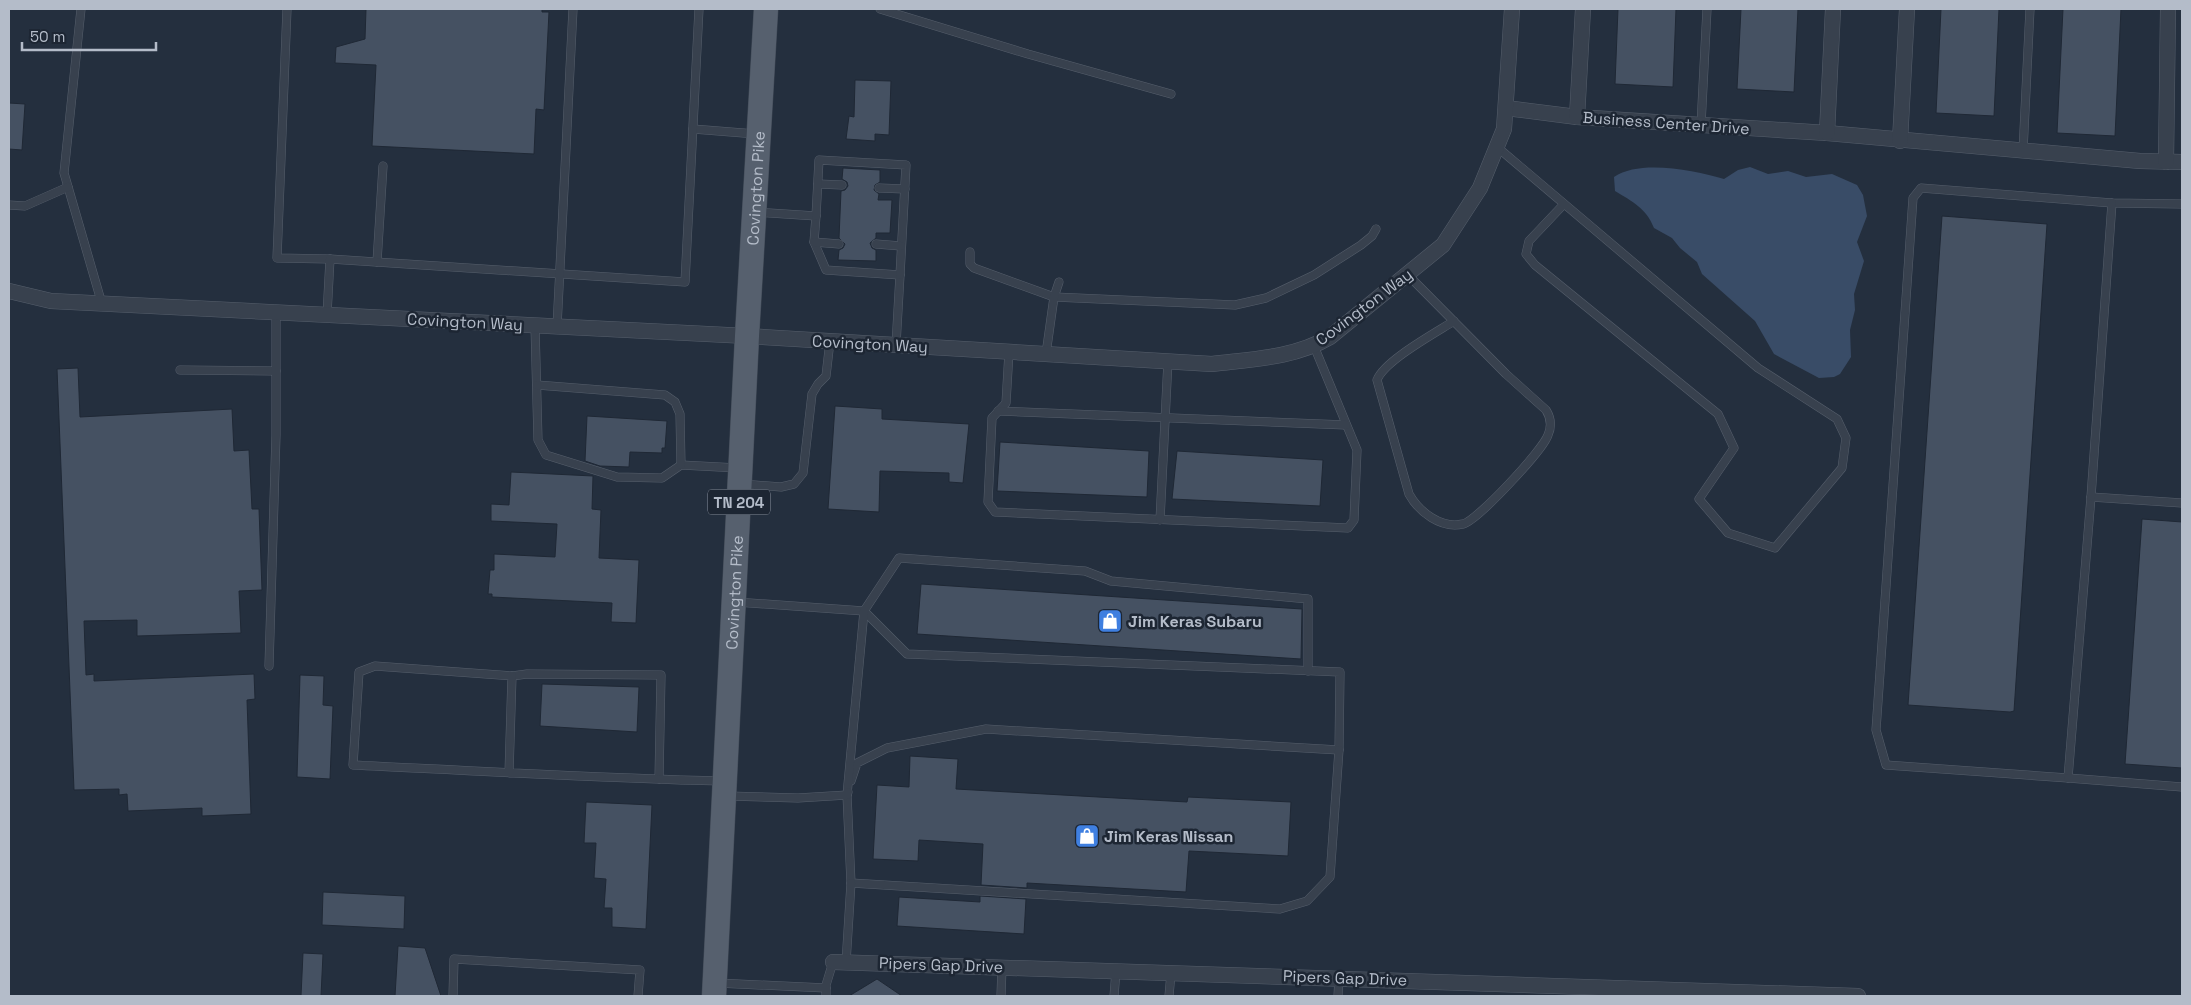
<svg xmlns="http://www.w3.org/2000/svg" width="2191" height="1005" viewBox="0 0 2191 1005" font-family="'Space Grotesk',sans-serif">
	<rect width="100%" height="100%" fill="#242f3e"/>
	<path fill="#394c67" d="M 1750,167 L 1768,174 L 1788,171 L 1806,177 L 1832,174 L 1857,185 L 1863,195 L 1867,216 L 1857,242 L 1864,261 L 1854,294 L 1855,310 L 1850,330 L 1851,357 L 1840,374 L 1834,377 L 1819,378 L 1774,354 L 1755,321 L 1702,274 L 1697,262 L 1680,248 L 1672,238 L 1654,228 C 1646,208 1633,202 1615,191 L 1614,177 C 1641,159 1695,171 1724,179 L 1738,170 Z"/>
	<g fill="#455162" stroke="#1f2835">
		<polygon points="366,9 542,9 542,12 549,12 544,110 536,109 534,154 372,146 376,65 335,63 336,47 365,39"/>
		<polygon points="1618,9 1676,9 1673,87 1615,84"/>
		<polygon points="1741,9 1798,9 1794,92 1737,89"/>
		<polygon points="1941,9 1999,9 1994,116 1936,113"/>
		<polygon points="2063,9 2121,9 2115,136 2057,133"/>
		<polygon points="855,80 891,81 889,135 875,134 875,141 846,139 849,116 854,117"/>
		<polygon points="9,103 25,104 22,150 9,149"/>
		<polygon points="843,168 880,170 880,182 875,185 874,190 879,194 878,200 892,200 890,233 876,233 876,238 870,243 872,248 876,250 876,261 838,260 839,250 843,248 845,244 839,238 841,191 845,190 848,186 847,182 842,179"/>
		<polygon points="1942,216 2047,224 2014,711 2010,712 1908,705"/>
		<polygon points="78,368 80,417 232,409 234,451 249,450 252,509 259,509 262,590 239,591 241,633 137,636 137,620 84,621 86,675 94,674 94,681 254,674 255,699 247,700 251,814 202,816 202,808 128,811 127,794 119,795 119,789 74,790 57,369"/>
		<polygon points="835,406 882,409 882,419 969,424 963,483 949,482 949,473 880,471 879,512 828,509"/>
		<polygon points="587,416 667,421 665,448 662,448 662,453 630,452 629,467 600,466 585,461"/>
		<polygon points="1000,442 1149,451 1147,497 997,491"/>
		<polygon points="1177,451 1323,460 1320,506 1172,499"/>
		<polygon points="511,472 593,476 592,509 601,510 599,558 639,560 636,623 611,622 612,603 492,597 492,594 488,594 490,570 494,570 494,554 555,557 557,524 491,521 491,504 509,505"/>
		<polygon points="2142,519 2182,522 2182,768 2125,764"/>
		<polygon points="921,584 1302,609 1301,659 917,634"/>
		<polygon points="300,675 324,676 323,705 333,706 330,779 297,777"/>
		<polygon points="542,684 639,687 637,732 540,726"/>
		<polygon points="910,756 958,759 956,789 1187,802 1188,797 1291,802 1288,856 1189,851 1186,892 1027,883 1027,888 981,885 983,844 919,840 918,861 873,859 877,785 909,787"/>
		<polygon points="586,802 652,805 646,929 612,927 612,908 604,908 606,879 594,878 596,843 584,843"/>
		<polygon points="323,892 405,896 404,929 322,925"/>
		<polygon points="980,896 1026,899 1024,934 897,926 899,897 980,902"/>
		<polygon points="398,946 425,948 441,996 395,996"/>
		<polygon points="303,953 323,954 321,996 301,996"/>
		<polygon points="877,979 902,996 849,996"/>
	</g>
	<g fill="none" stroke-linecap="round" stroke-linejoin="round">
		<defs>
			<g id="lane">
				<polyline points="81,9 64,173 102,304"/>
				<polyline points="287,9 277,258 330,259"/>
				<polyline points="880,9 1028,54 1171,94"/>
				<polyline points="1701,125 1707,9"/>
				<polyline points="693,129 756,134"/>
				<polyline points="1497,147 1758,368 1837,419 1846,438 1842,468 1775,548 1728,533 1699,499 1734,448 1718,414 1535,265 1526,254 1529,241 1564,204"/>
				<polyline points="2023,151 2030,9"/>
				<polyline points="818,184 842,185"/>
				<polyline points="879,188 905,189"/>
				<polyline points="2182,204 2112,203 1921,188 1913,198 1876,730 1886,765 2068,778 2091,497 2182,503"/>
				<polyline points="9,205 25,206 68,187"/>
				<polyline points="756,212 816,216 814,242 826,270 900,275 896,345"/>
				<polyline points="816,216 819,160 906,165 900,275"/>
				<polyline points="814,242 839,244"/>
				<polyline points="876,244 901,246"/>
				<polyline points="970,252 970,264 974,268 1054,297 1235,305 1266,298 1314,275 1361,245 1372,236 1376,229"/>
				<polyline points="377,262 383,166"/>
				<path d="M 1407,274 L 1506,374 L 1546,410 C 1551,418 1552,426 1548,435 C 1543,450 1477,521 1463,524 C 1441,529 1419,512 1409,494 L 1377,380 C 1384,361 1435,333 1454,321"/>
				<polyline points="327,315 330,259 685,282 699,9"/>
				<polyline points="535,326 538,440 546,455 617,477 662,478 681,465 738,468"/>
				<polyline points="557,327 573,9"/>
				<polyline points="1009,352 1006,403 992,418 988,502 995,512 1348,528 1354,520 1357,450 1314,346"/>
				<polyline points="1046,354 1054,297 1059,282"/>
				<polyline points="180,370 276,371"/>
				<polyline points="537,385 665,395 675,402 680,414 681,465"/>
				<polyline points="998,411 1346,425"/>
				<polyline points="742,484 781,487 794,484 803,473 812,394 818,384 826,376 830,341"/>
				<polyline points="2091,497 2112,203"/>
				<polyline points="1160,520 1168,361"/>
				<polyline points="736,602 864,611 907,654 1340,672 1339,750 986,729 887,748 857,763 851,781"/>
				<polyline points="269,666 276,435 276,313"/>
				<polyline points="1308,671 1308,599 1111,581 1085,571 899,558 864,611 847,795 851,883 1280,909 1307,901 1330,877 1339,750"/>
				<polyline points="512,676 527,674 661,675 659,779"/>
				<path d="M 509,773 L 512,676 L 375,666 L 359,672 L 353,765 C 476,771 600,778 723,781"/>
				<polyline points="2068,778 2182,787"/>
				<polyline points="727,796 798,798 847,795 848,792"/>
				<polyline points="846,963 851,883"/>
				<polyline points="717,983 826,988"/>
				<polyline points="453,996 454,959 640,970 638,996"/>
				<polyline points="826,996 826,985 833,962"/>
				<polyline points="1001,996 1002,967"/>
				<polyline points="1114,996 1116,971"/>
				<polyline points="1169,996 1171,973"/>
				<polyline points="1338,996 1339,978"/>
			</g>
			<g id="street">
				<polyline points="1506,108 1577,117 1827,133 2140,161 2182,162"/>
				<polyline points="1577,117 1583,9"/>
				<polyline points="1827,133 1833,9"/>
				<polyline points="1900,141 1907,9"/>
				<polyline points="2166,162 2168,9"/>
				<path d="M 9,291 L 51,301 L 747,336 L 1212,364 C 1253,359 1294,358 1330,337 L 1443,245 L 1480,188 L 1504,129 L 1512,9"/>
				<polyline points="833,962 1858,996"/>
			</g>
			<g id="primary">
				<path id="s1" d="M 714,996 L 747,336 L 766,9"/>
			</g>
		</defs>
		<use href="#lane" stroke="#565f6c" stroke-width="9"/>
		<use href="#street" stroke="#565f6c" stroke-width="16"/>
		<use href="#primary" stroke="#414a57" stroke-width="25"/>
		<use href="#lane" stroke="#38414e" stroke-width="8"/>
		<use href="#street" stroke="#38414e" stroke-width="15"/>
		<use href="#primary" stroke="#56606e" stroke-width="24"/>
	</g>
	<defs>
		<symbol id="shop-square" viewBox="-11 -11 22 22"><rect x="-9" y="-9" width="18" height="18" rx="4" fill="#3f7fe0" stroke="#1d2633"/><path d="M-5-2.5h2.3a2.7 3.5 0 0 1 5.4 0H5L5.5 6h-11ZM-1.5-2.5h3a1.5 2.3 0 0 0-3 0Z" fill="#fff"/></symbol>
	</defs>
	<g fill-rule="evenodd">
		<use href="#shop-square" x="1096" y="607" width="28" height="28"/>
		<use href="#shop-square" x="1073" y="822" width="28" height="28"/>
	</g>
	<g text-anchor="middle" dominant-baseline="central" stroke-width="5" stroke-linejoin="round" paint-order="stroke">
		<rect fill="#1d2633" stroke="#878f9c" stroke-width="1" x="708" y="489.5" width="62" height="25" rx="4"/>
		<g font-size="15" font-weight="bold" fill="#b4bcc9">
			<text x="739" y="502">TN 204</text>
		</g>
		<g font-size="16" fill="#b4bcc9" stroke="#1d2633">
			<text transform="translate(1666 123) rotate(4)">Business Center Drive</text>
			<text stroke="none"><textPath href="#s1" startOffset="809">Covington Pike</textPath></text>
			<text transform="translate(1364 307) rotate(-37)">Covington Way</text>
			<text transform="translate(465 322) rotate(3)">Covington Way</text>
			<text transform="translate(870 344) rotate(3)">Covington Way</text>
			<text stroke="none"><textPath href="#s1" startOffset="404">Covington Pike</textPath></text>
			<text transform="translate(941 965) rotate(2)">Pipers Gap Drive</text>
			<text transform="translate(1345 978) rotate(2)">Pipers Gap Drive</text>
		</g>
		<g font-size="16" font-weight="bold" fill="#b4bcc9" stroke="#1d2633" text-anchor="start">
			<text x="1128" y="621">Jim Keras Subaru</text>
			<text x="1104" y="836">Jim Keras Nissan</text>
		</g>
	</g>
	<rect width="2191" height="1005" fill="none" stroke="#b4bcc9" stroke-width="20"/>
	<path d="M22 42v8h134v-8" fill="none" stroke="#b4bcc9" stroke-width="2.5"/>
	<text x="30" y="42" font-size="15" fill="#b4bcc9" stroke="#1d2633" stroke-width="4" paint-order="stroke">50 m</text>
</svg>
